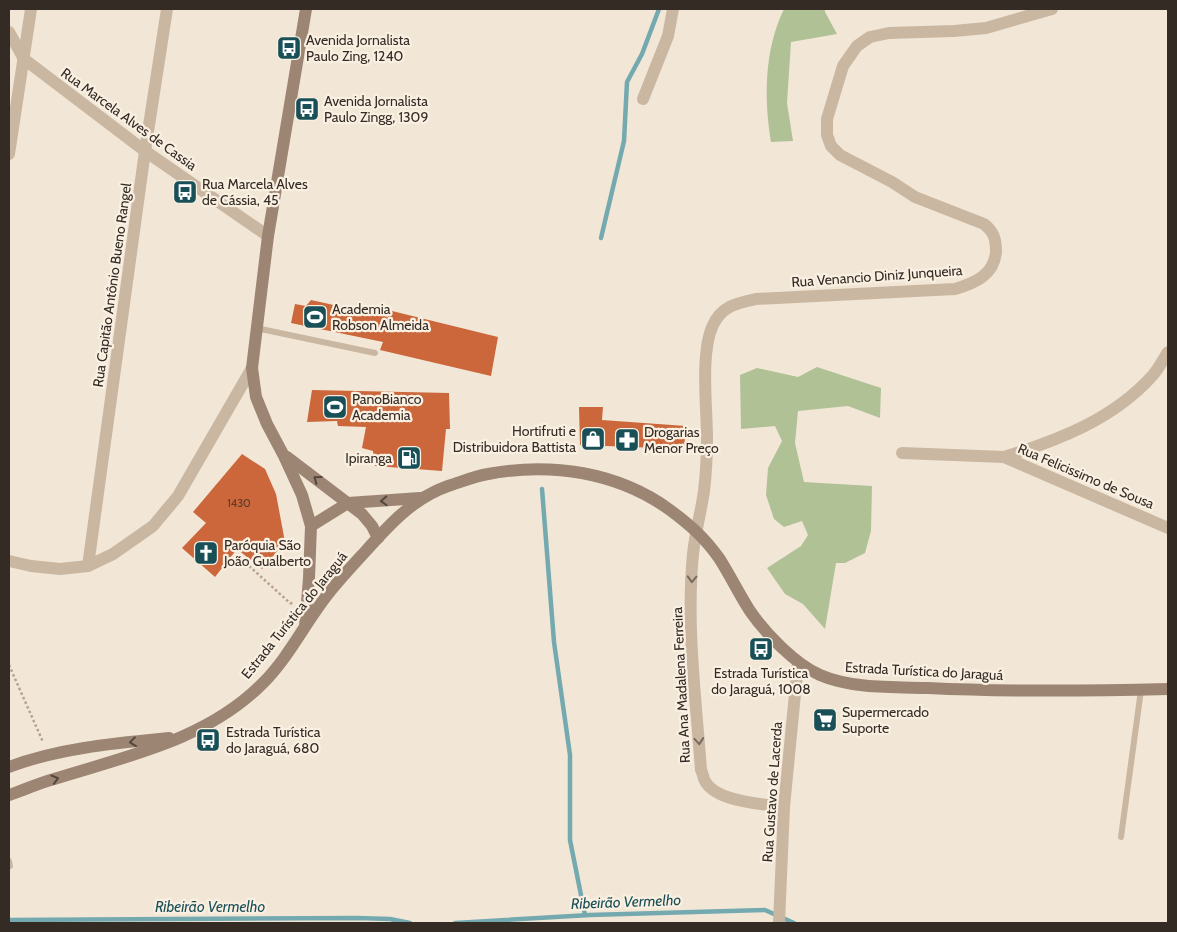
<svg xmlns="http://www.w3.org/2000/svg" width="1177" height="932" viewBox="0 0 1177 932" font-family="Cabin,sans-serif">
	<rect width="100%" height="100%" fill="#f2e7d6"/>
	<g fill="#b0c196">
		<path d="M 784,9 L 825,9 L 825,12 L 837,34 L 791,42 L 787,103 L 793,141 L 771,142 C 764,98 764,50 784,9 Z"/>
		<polygon points="817,367 881,388 880,418 848,406 798,411 795,443 804,482 872,486 871,531 865,553 845,563 836,563 825,629 803,604 785,594 767,568 801,546 808,535 802,521 784,527 774,519 766,495 768,468 782,441 775,426 741,429 740,375 757,368 798,377"/>
	</g>
	<g fill="none" stroke-linecap="round" stroke-linejoin="round">
		<g stroke="#74a9b0" stroke-width="4.5">
			<polyline points="601,238 624,141 627,82 642,54 659,9"/>
			<polyline points="542,489 554,642 570,755 570,840 585,915"/>
			<polyline points="9,920 357,918 390,919 410,923"/>
			<polyline points="455,923 590,915 765,910 794,923"/>
		</g>
	</g>
	<g fill="#cb673b">
		<polygon points="311,300 388,317 392,311 498,337 491,376 380,350 383,342 291,323 295,304 306,306"/>
		<polygon points="312,390 449,393 450,429 446,429 442,471 375,466 373,451 362,448 366,427 338,426 337,421 307,422"/>
		<polygon points="579,407 603,407 602,420 686,426 684,449 580,445"/>
		<polygon points="242,454 265,469 276,494 285,542 262,569 237,549 215,577 182,548 206,523 193,512"/>
	</g>
	<g fill="none" stroke-linecap="round" stroke-linejoin="round">
		<g stroke="#b6a18c" stroke-width="2.5" stroke-dasharray="2.5 2.5" stroke-linecap="butt">
			<polyline points="238,556 290,603 294,604"/>
			<polyline points="9,665 43,742"/>
		</g>
		<g stroke="#cab7a2" stroke-width="6">
			<polyline points="256,328 375,353"/>
			<polyline points="1121,837 1141,690"/>
			<polyline points="9,861 10,866"/>
		</g>
		<g stroke="#cab7a2" stroke-width="12">
			<polyline points="9,32 24,59 145,151 268,236"/>
			<polyline points="643,99 668,36 673,9"/>
			<polyline points="9,154 31,9"/>
			<polyline points="902,453 1004,457 1168,528"/>
			<path d="M 1004,457 C 1059,440 1114,419 1153,375 C 1159,368 1163,360 1168,352"/>
			<polyline points="9,561 31,566 60,569 88,566 113,554 153,526 178,496 252,368"/>
			<polyline points="88,566 145,151 167,9"/>
			<path d="M 784,807 C 763,804 716,802 705,781 C 703,778 703,773 701,770 C 696,699 686,626 693,554 C 695,533 701,512 704,491 C 706,474 707,455 707,438 C 707,408 700,352 713,325 C 722,306 737,303 756,299 L 955,289 C 975,283 994,275 996,252 C 996,239 994,232 984,224 L 915,197 L 892,182 L 840,155 L 831,146 L 827,135 L 827,119 L 843,66 L 857,46 L 870,37 L 889,33 L 954,31 L 986,28 L 1052,9"/>
			<polyline points="779,923 784,807 798,663"/>
		</g>
		<g stroke="#9d8574" stroke-width="12">
			<polyline points="287,457 362,514 372,526 378,538"/>
			<polyline points="311,526 348,503 420,498"/>
			<polyline points="305,626 309,578 311,526 302,495 284,456 267,424 256,397 252,368 268,236 306,9"/>
			<path d="M 9,767 C 58,748 117,743 169,738"/>
			<path d="M 9,795 C 24,790 39,783 54,779 C 127,756 207,740 263,683 C 289,657 305,623 328,594 C 339,580 352,566 364,553 C 388,526 413,498 448,486 C 461,482 475,476 488,474 C 551,462 618,472 670,510 C 690,525 704,537 719,558 C 730,575 739,594 750,611 C 766,634 795,664 820,675 C 852,689 895,687 928,688 C 1008,692 1088,691 1168,689"/>
		</g>
	</g>
	<defs><path id="oneway-chevron" d="M-2-3.5L2.5 0L-2 3.5" fill="none" stroke-width="1.6" stroke-linecap="round" stroke-linejoin="round" transform="scale(1.25)"/></defs>
	<g stroke="#54463d">
		<use href="#oneway-chevron" transform="translate(317 479) rotate(-144)"/>
		<use href="#oneway-chevron" transform="translate(384 501) rotate(177)"/>
		<use href="#oneway-chevron" transform="translate(133 742) rotate(173)"/>
		<use href="#oneway-chevron" transform="translate(55 779) rotate(-17)"/>
	</g>
	<g stroke="#786a5d">
		<use href="#oneway-chevron" transform="translate(692 579) rotate(92)"/>
		<use href="#oneway-chevron" transform="translate(699 741) rotate(85)"/>
	</g>
	<defs>
		<symbol id="bus-square" viewBox="-11 -11 22 22"><rect x="-9" y="-9" width="18" height="18" rx="4" fill="#194f57" stroke="#faf0e2"/><path d="M-5-6H5V4H4V6H2V4H-2V6H-4V4H-5ZM-3.5-4V0h7V-4ZM-3.5 1.2v1.5H-2V1.2ZM2 1.2v1.5H3.5V1.2Z" fill="#fff"/></symbol>
		<symbol id="stadium-square" viewBox="-11 -11 22 22"><rect x="-9" y="-9" width="18" height="18" rx="4" fill="#194f57" stroke="#faf0e2"/><path d="M0-5a6.5 5 0 1 0 0 10a6.5 5 0 1 0 0-10ZM-3.5-1.8h7v3.6h-7Z" fill="#fff"/></symbol>
		<symbol id="shop-square" viewBox="-11 -11 22 22"><rect x="-9" y="-9" width="18" height="18" rx="4" fill="#194f57" stroke="#faf0e2"/><path d="M-5-2.5h2.3a2.7 3.5 0 0 1 5.4 0H5L5.5 6h-11ZM-1.5-2.5h3a1.5 2.3 0 0 0-3 0Z" fill="#fff"/></symbol>
		<symbol id="pharmacy-square" viewBox="-11 -11 22 22"><rect x="-9" y="-9" width="18" height="18" rx="4" fill="#194f57" stroke="#faf0e2"/><path d="M-2-6h4v4h4v4h-4v4h-4v-4h-4v-4h4Z" fill="#fff"/></symbol>
		<symbol id="fuel-square" viewBox="-11 -11 22 22"><rect x="-9" y="-9" width="18" height="18" rx="4" fill="#194f57" stroke="#faf0e2"/><path d="M-5.5-6h7V0h2V4h1.3V-2.5L3-4.5l.8-.8L6-3V5H2.5V1h-1V6h-7ZM-4.2-4.7v3.2H.2V-4.7Z" fill="#fff"/></symbol>
		<symbol id="church-square" viewBox="-11 -11 22 22"><rect x="-9" y="-9" width="18" height="18" rx="4" fill="#194f57" stroke="#faf0e2"/><path d="M-1.2-6h2.4v3.5h3.3v2.4h-3.3V6h-2.4V-.1h-3.3v-2.4h3.3Z" fill="#fff"/></symbol>
		<symbol id="supermarket-square" viewBox="-11 -11 22 22"><rect x="-9" y="-9" width="18" height="18" rx="4" fill="#194f57" stroke="#faf0e2"/><path d="M-6-5.5h2.5l.6 2H6L4.5 2H-2.5L-4.4-4H-6ZM-1.5 3.2a1.3 1.3 0 1 0 .1 0ZM3 3.2a1.3 1.3 0 1 0 .1 0Z" fill="#fff"/></symbol>
	</defs>
	<g fill-rule="evenodd">
		<use href="#bus-square" x="275" y="34" width="28" height="28"/>
		<use href="#bus-square" x="293" y="95" width="28" height="28"/>
		<use href="#bus-square" x="171" y="178" width="28" height="28"/>
		<use href="#stadium-square" x="301" y="303" width="28" height="28"/>
		<use href="#stadium-square" x="321" y="393" width="28" height="28"/>
		<use href="#shop-square" x="579" y="425" width="28" height="28"/>
		<use href="#pharmacy-square" x="613" y="426" width="28" height="28"/>
		<use href="#fuel-square" x="395" y="444" width="28" height="28"/>
		<use href="#church-square" x="192" y="539" width="28" height="28"/>
		<use href="#bus-square" x="747" y="635" width="28" height="28"/>
		<use href="#supermarket-square" x="811" y="706" width="28" height="28"/>
		<use href="#bus-square" x="194" y="726" width="28" height="28"/>
	</g>
	<g text-anchor="middle" dominant-baseline="central" stroke-width="4.5" stroke-linejoin="round" paint-order="stroke">
		<g font-size="11" fill="#5a3a2a">
			<text x="239" y="503">1430</text>
		</g>
		<g font-size="14" fill="#342b25" stroke="#faf0e2" text-anchor="start">
			<text x="306" y="40">Avenida Jornalista<tspan x="306" dy="16">Paulo Zing, 1240</tspan></text>
			<text x="324" y="101">Avenida Jornalista<tspan x="324" dy="16">Paulo Zingg, 1309</tspan></text>
			<text x="202" y="184">Rua Marcela Alves<tspan x="202" dy="16">de Cássia, 45</tspan></text>
			<text x="332" y="309">Academia<tspan x="332" dy="16">Robson Almeida</tspan></text>
			<text x="352" y="399">PanoBianco<tspan x="352" dy="16">Academia</tspan></text>
			<text x="576" y="431" text-anchor="end">Hortifruti e<tspan x="576" dy="16">Distribuidora Battista</tspan></text>
			<text x="644" y="432">Drogarias<tspan x="644" dy="16">Menor Preço</tspan></text>
			<text x="392" y="458" text-anchor="end">Ipiranga</text>
			<text x="224" y="545">Paróquia São<tspan x="224" dy="16">João Gualberto</tspan></text>
			<text x="761" y="673" text-anchor="middle">Estrada Turística<tspan x="761" dy="16">do Jaraguá, 1008</tspan></text>
			<text x="842" y="712">Supermercado<tspan x="842" dy="16">Suporte</tspan></text>
			<text x="226" y="732">Estrada Turística<tspan x="226" dy="16">do Jaraguá, 680</tspan></text>
		</g>
		<g font-size="14" fill="#342b25" stroke="#faf0e2">
			<text transform="translate(129 119) rotate(36)">Rua Marcela Alves de Cassia</text>
			<text transform="translate(877 276) rotate(-4)">Rua Venancio Diniz Junqueira</text>
			<text transform="translate(112 285) rotate(-82)">Rua Capitão Antônio Bueno Rangel</text>
			<text transform="translate(1086 476) rotate(23)">Rua Felicissimo de Sousa</text>
			<text transform="translate(294 615) rotate(-51)">Estrada Turística do Jaraguá</text>
			<text transform="translate(924 671) rotate(3)">Estrada Turística do Jaraguá</text>
			<text transform="translate(681 685) rotate(-93)">Rua Ana Madalena Ferreira</text>
			<text transform="translate(772 792) rotate(-86)">Rua Gustavo de Lacerda</text>
		</g>
		<g font-size="15" font-style="italic" fill="#194f57" stroke="#faf0e2">
			<text transform="translate(626 902) rotate(-2)">Ribeirão Vermelho</text>
			<text x="210" y="907">Ribeirão Vermelho</text>
		</g>
	</g>
	<rect width="1177" height="932" fill="none" stroke="#342b25" stroke-width="20"/>
</svg>
